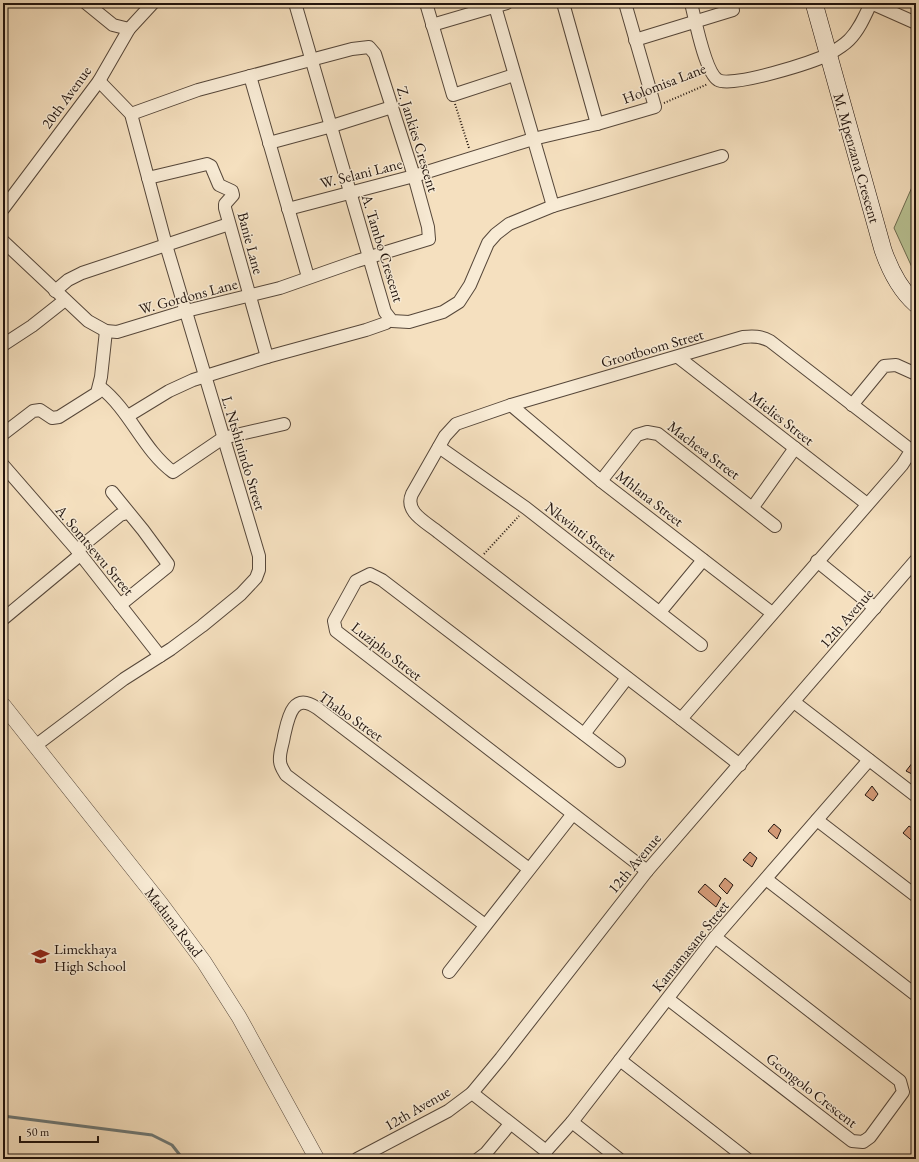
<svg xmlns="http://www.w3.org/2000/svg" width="919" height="1162" viewBox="0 0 919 1162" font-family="'EB Garamond',serif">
	<rect width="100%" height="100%" fill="#f5e0bf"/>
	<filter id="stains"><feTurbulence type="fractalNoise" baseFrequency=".005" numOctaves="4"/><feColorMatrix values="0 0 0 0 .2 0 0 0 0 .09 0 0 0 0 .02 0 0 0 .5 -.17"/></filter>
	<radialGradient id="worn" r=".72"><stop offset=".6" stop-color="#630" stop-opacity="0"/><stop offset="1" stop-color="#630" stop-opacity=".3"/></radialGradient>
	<polygon fill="#b9c394" stroke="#6d6c51" points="916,178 916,276 894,228"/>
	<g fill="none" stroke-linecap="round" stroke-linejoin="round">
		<polyline stroke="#6d7876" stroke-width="3" points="3,1116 152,1135 172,1145 183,1159"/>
	</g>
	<g fill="#d49a77" stroke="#21140e">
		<polygon points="913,762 916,764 916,776 906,771"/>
		<polygon points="872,786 878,794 873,801 865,795"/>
		<polygon points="774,824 781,830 777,839 768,831"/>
		<polygon points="909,826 912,828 911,830 912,831 916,826 916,844 903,833"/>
		<polygon points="750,852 757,858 752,867 743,860"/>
		<polygon points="725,878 733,885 727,894 719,886"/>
		<polygon points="705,884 721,898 716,907 698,892"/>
	</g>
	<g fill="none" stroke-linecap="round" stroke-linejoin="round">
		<defs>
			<g id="minor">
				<polyline points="86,3 113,25 129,29"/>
				<polyline points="295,3 385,312 392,321 409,322 443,312 459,302 470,285 488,243 496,234 509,224 553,206 722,156"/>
				<polyline points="426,3 453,95 514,75"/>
				<polyline points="494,3 553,206"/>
				<polyline points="563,3 597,124"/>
				<path d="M 691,3 C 695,19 705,72 718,80 C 732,88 814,62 829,54 C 836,50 844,45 849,40 C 859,30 865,16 871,3"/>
				<polyline points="871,3 916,23"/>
				<polyline points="432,25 507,3"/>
				<polyline points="635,40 733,10"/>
				<polyline points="250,76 308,277"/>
				<polyline points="269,143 332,126 392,107"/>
				<polyline points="148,178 207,164 211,166 219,185 232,191 233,195 225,204 225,208 267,357"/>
				<polyline points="3,209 99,81 129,29 153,3"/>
				<polyline points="288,209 414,176 533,139 597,124 655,107 625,3"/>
				<polyline points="3,241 88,321 106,331 117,332 186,311 280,288 357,261 429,239 428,227 414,176 375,54 369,47 352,49 198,90 131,114"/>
				<polyline points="55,291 68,280 82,273 229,224"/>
				<polyline points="3,345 32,326 65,300"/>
				<polyline points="678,357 867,504"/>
				<path d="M 100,387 C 130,410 143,450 173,472 L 223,438 L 284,424"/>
				<polyline points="511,405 601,481 772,613"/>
				<polyline points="852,405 884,366 896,365 916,374"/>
				<polyline points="128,416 169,391 193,380 267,357 366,330 386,323 389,319"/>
				<polyline points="3,434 33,411 40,410 52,418 59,417 97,393 101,377 106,331"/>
				<polyline points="439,447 526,508 701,645"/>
				<path d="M 911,451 L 902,465 L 681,719 L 438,532 C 426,522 404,512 412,494 L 445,436 L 456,424 L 511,405 L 743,337 C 753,336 761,336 770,341 L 916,454"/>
				<polyline points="3,465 77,550 160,656"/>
				<polyline points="601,481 637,435 647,432 658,434 775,526"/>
				<polyline points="112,492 143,530 168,564 167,567 120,605"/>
				<polyline points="753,507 795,448"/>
				<polyline points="77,550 120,515 127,513"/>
				<polyline points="817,561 875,608"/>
				<polyline points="660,612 703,560"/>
				<polyline points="3,619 80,555"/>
				<polyline points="794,702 916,796"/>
				<polyline points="681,719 740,765"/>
				<polyline points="584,734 627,678"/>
				<polyline points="35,746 124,679 171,649 202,626 241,594 256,578 259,570 259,556 166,245 131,114 99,81"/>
				<polyline points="619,761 382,580 370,574 356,581 334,621 336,631 647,871"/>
				<polyline points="817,820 916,896"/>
				<polyline points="766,879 916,995"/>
				<path d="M 485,925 L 286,775 C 283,770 280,766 280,761 C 279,753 283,744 284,736 C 288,719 292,691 317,708 L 529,869"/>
				<polyline points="449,972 572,815"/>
				<polyline points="668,999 852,1141 863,1142 870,1137 903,1092 900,1081 715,937"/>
				<polyline points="620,1060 747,1159"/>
				<polyline points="472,1093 546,1151"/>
				<polyline points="572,1122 619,1159"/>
				<polyline points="357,1159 448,1111 472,1093 501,1058 647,871 916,560"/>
				<polyline points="478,1159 486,1153 510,1124"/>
				<polyline points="546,1159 546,1151 572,1122 715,937 869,760"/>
			</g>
			<polyline id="tertiary" points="3,705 161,904 204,962 239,1017 317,1159"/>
			<path id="secondary" d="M 814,3 L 883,250 C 890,270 900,290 916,304"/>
		</defs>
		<use href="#minor" stroke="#56473a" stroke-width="14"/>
		<use href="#tertiary" stroke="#56473a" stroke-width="16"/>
		<use href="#secondary" stroke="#21140e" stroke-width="18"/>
		<g stroke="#21140e" stroke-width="2" stroke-dasharray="1 2" stroke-linecap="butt">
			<polyline points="200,3 206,7 222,3"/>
			<polyline points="664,103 708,84"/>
			<polyline points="455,104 469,148"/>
			<polyline points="484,554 519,516"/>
		</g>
		<use href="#minor" stroke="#f8ebd5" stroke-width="12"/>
		<use href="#tertiary" stroke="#f8ebd5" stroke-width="15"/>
		<use href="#secondary" stroke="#f8ebd5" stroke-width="17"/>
	</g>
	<defs>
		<symbol id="school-bare" viewBox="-9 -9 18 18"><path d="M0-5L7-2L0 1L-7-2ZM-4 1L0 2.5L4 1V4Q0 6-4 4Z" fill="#8f2418" stroke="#f8ebd5" stroke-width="2.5" paint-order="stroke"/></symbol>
	</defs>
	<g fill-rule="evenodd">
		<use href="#school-bare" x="28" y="944" width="25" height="25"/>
	</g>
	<g text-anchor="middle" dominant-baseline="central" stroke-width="3" stroke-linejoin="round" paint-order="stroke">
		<g font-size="15" fill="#21140e" stroke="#f8ebd5">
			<text transform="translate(664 83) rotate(-21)">Holomisa Lane</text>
			<text transform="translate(66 97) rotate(-54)">20th Avenue</text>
			<text transform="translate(418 139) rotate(73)">Z. Jankies Crescent</text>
			<text transform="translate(857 158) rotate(74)">M. Mpenzana Crescent</text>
			<text transform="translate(361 173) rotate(-14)">W. Selani Lane</text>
			<text transform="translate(251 243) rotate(75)">Banie Lane</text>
			<text transform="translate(383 248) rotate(73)">A. Tambo Crescent</text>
			<text transform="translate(188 296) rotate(-15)">W. Gordons Lane</text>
			<text transform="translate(652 348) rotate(-16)">Grootboom Street</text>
			<text transform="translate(782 418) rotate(38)">Mielies Street</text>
			<text transform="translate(704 450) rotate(37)">Machesa Street</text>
			<text transform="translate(244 453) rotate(73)">L. Ntshinindo Street</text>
			<text transform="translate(650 498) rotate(38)">Mhlana Street</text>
			<text transform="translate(581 531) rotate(38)">Nkwinti Street</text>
			<text transform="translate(95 550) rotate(50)">A. Somtsewu Street</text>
			<text transform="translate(846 618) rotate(-49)">12th Avenue</text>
			<text transform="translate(387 651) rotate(38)">Luzipho Street</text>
			<text transform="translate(351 716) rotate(35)">Thabo Street</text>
			<text transform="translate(634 863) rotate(-50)">12th Avenue</text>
			<text transform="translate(174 922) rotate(52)">Maduna Road</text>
			<text transform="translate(690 946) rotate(-51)">Kamamasane Street</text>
			<text transform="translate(812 1090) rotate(38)">Gcongolo Crescent</text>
			<text transform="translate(417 1108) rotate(-30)">12th Avenue</text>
		</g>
		<g font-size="15" fill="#21140e" stroke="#f8ebd5" text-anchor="start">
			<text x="54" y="948">Limekhaya<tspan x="54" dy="17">High School</tspan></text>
		</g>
	</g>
	<rect width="919" height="1162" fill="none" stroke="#f5e0bf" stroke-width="16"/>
	<rect x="4" y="4" width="911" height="1154" fill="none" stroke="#21140e" stroke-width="2"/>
	<rect x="8" y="8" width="903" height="1146" fill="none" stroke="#21140e"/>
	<path d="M20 1136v6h78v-6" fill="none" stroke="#21140e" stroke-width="2"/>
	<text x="26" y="1136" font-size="12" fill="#21140e" stroke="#f8ebd5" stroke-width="3" paint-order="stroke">50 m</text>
	<rect width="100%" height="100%" filter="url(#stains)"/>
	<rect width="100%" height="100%" fill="url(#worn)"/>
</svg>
